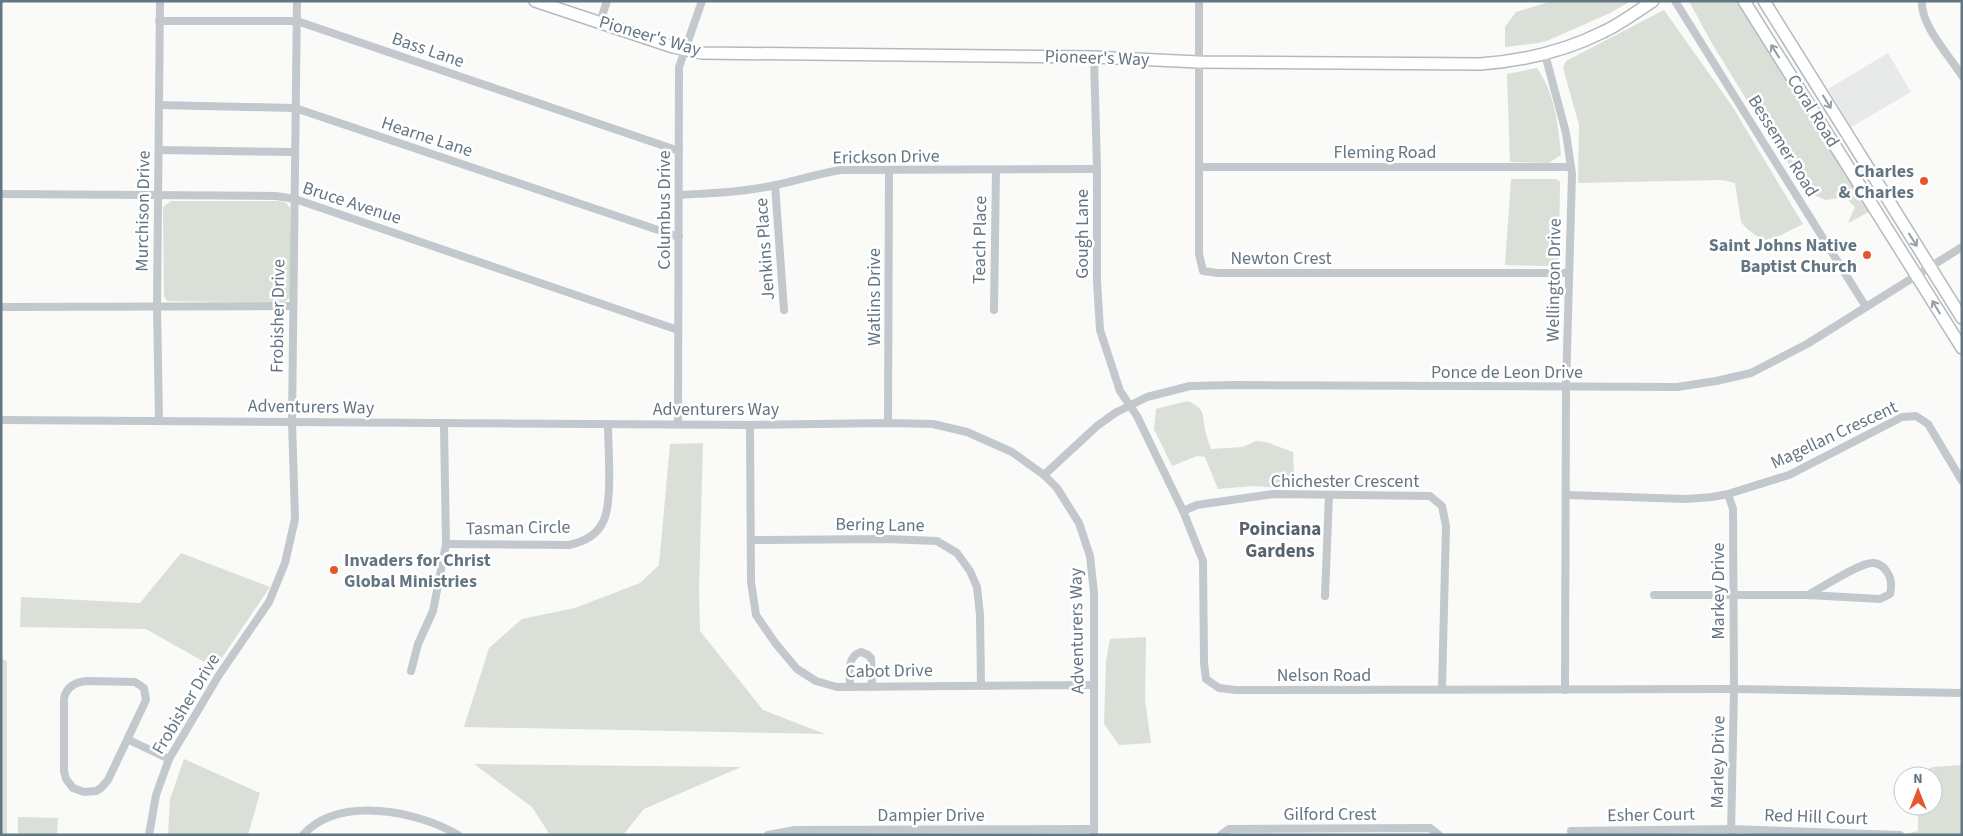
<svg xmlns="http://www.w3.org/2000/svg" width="1963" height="836" viewBox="0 0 1963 836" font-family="'Source Sans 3',sans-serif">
	<rect width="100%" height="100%" fill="#fafaf8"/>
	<polygon fill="#e8e9e9" points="1888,53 1911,92 1851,127 1828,89"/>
	<g fill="#dadfd7">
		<polygon points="1552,1 1631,1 1610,13 1549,40 1538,43 1505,47 1505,27 1516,12"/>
		<polygon points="1689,1 1736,1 1869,204 1869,212 1848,223 1855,207 1844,197 1826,200 1811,194 1773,143 1710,40"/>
		<polygon points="1664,10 1732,106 1803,224 1781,235 1764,241 1747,229 1741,222 1735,183 1722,180 1578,183 1579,125 1563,68 1566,61"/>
		<path d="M 1537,68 C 1555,94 1558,124 1561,155 L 1549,163 L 1510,162 L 1507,74 Z"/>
		<polygon points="1511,179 1556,179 1560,182 1559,256 1557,263 1550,266 1505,265"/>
		<polygon points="171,201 280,201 286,203 290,208 290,298 283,303 167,301 164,296 163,207"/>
		<path d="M 1188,401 C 1206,410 1202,413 1205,430 C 1206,436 1209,443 1211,449 L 1243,447 L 1256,441 L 1266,442 L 1293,452 L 1295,489 L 1253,486 L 1218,489 L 1205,457 L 1197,456 L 1172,466 L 1154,429 L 1156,409 Z"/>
		<polygon points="703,443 699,589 700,631 763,710 825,734 464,727 489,648 522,619 575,608 640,583 659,565 670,444"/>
		<polygon points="181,553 270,587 215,668 146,629 20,627 21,597 140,603"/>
		<polygon points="1146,637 1145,700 1151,743 1119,745 1104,724 1106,661 1110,639"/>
		<polygon points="1,659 7,661 7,835 1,835"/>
		<polygon points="184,759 260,793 248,835 168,835 170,799"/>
		<polygon points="474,764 741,767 644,809 623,835 550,835 532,807"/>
		<polygon points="1962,765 1962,835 1902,835 1918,831 1918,806 1933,806 1933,776 1917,776 1917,773 1933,767"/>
		<polygon points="18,817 58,818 57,835 18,835"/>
	</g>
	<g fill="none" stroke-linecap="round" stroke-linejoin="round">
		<defs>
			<g id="secondary">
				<path d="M 535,1 L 673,47 L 702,53 L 1094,57 L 1198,62 L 1480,64 C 1522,61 1565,51 1603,32 C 1621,24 1637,11 1653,1"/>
				<polyline points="1744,1 1962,348"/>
				<polyline points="1764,1 1962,318"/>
			</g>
		</defs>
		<use href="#secondary" stroke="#b3babf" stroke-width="14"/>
		<g stroke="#c3c8cc" stroke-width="8">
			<polyline points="1199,1 1199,254 1203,271 1218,273 1569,273"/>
			<polyline points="1675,1 1866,307"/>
			<path d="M 1922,1 C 1920,25 1950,56 1962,76"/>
			<polyline points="159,21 297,21 679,151"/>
			<polyline points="600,22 607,1"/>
			<polyline points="1545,54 1566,133 1572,174 1566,387 1565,690"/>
			<polyline points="1094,57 1097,169 1097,281 1100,330 1120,391 1137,416 1183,511 1203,561 1204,663 1206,679 1219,688 1236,690 1734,689 1962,693"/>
			<polyline points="159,105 295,108 679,237"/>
			<polyline points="159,150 295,152"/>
			<polyline points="1200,167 1571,167"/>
			<polyline points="775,185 784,310"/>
			<polyline points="1,194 276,196 295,199 678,330"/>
			<path d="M 679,195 C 711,193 745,192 776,185 C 798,180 818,174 840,170 L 1097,169"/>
			<polyline points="1,307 293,306"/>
			<polyline points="994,310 996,170"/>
			<polyline points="1,420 750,425 888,423 933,424 967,432 1012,452 1044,475 1057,488 1079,523 1090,556 1094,593 1094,835"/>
			<polyline points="159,421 157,306 160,1"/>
			<polyline points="678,423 679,67 702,1"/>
			<polyline points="888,423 889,171"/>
			<polyline points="750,425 751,582 756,615 776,644 797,669 816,681 837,687 1094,685"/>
			<polyline points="1044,475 1097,426 1115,413 1147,397 1190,386 1233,385 1677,387 1716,381 1751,373 1807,344 1962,247"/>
			<polyline points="1728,494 1733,509 1734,689 1731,835"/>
			<polyline points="1567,495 1686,499 1712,497 1728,494 1789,475 1902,417 1916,416 1928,424 1962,481"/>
			<polyline points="1183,511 1197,505 1273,494 1430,496 1442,506 1446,526 1442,689"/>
			<polyline points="751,540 886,539 937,541 957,553 970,571 977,587 980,615 981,685"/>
			<path d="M 446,544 L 569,545 C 583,542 597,535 603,522 C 613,503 608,447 608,424"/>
			<path d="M 1654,595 L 1808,595 L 1880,599 L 1890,594 C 1892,586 1892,579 1887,572 C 1884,567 1880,564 1874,563 C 1861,561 1822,588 1808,595"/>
			<polyline points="1325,596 1329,495"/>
			<polyline points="411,671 418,644 433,611 446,544 444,424"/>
			<path d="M 87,681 L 135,682 L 144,688 L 146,700 L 108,780 L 101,788 L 96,791 L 84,792 L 73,788 L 66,779 L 64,771 L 64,699 C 66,687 75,682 87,681 Z"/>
			<path d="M 850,687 C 850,675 846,656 861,652 L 868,655 L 871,658 L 872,687"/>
			<polyline points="129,740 169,759"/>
			<polyline points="1571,831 1731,829 1900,835"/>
			<polyline points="149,835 156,795 169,759 219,675 269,602 285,563 295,519 292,421 297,1"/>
			<path d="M 303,835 C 339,795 418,811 458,835"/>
			<polyline points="768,835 795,830 1094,829"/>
			<polyline points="1221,835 1229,829 1430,828 1439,835"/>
		</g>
		<use href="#secondary" stroke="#fff" stroke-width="11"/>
	</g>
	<defs><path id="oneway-shaft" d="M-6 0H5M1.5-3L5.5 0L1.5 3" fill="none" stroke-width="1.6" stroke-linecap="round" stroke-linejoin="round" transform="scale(1.25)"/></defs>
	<g stroke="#939fa8">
		<use href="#oneway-shaft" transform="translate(1775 51) rotate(-122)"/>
		<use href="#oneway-shaft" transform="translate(1827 102) rotate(58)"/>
		<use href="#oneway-shaft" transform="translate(1913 240) rotate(58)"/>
		<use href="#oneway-shaft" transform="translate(1936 307) rotate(-121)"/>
	</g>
	<g fill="#e4572e" stroke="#fff" stroke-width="2">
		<circle cx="1924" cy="181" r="5"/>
		<circle cx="1867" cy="255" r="5"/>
		<circle cx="334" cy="570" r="5"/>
	</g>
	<g text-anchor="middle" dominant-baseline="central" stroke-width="5" stroke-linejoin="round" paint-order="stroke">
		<g font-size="18" fill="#657683" stroke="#fff">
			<text transform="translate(650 36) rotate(16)">Pioneer's Way</text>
			<text transform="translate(428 50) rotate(19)">Bass Lane</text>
			<text transform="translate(1097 58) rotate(2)">Pioneer's Way</text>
			<text transform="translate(1813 111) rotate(58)">Coral Road</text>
			<text transform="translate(427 137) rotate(18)">Hearne Lane</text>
			<text transform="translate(1783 146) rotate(58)">Bessemer Road</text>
			<text x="1385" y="152">Fleming Road</text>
			<text transform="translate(886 157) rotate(-1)">Erickson Drive</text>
			<text transform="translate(352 203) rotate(18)">Bruce Avenue</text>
			<text transform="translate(664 210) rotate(-90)">Columbus Drive</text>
			<text transform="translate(143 211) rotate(-89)">Murchison Drive</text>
			<text transform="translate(1082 234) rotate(-90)">Gough Lane</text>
			<text transform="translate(980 240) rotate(-89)">Teach Place</text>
			<text transform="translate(765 249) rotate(-94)">Jenkins Place</text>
			<text x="1281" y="258">Newton Crest</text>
			<text transform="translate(1554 280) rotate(-89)">Wellington Drive</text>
			<text transform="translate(874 297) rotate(-90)">Watlins Drive</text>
			<text transform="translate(278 316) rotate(-89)">Frobisher Drive</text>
			<text x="1507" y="372">Ponce de Leon Drive</text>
			<text transform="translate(311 407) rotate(1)">Adventurers Way</text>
			<text x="716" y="409">Adventurers Way</text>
			<text transform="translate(1834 435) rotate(-25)">Magellan Crescent</text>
			<text x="1345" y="481">Chichester Crescent</text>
			<text transform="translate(880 525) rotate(1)">Bering Lane</text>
			<text transform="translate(518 528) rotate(-1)">Tasman Circle</text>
			<text transform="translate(1718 591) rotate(-90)">Markey Drive</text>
			<text transform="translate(1077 631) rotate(-91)">Adventurers Way</text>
			<text transform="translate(889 671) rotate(-1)">Cabot Drive</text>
			<text x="1324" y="675">Nelson Road</text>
			<text transform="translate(186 704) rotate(-59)">Frobisher Drive</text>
			<text transform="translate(1718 762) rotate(-89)">Marley Drive</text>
			<text x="1330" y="814">Gilford Crest</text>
			<text x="931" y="815">Dampier Drive</text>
			<text transform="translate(1651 815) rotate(-1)">Esher Court</text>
			<text transform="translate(1816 817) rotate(2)">Red Hill Court</text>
		</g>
		<g font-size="18" font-weight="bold" fill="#657683" stroke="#fff" text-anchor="end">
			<text x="1914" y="171">Charles<tspan x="1914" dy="21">&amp; Charles</tspan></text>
			<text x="1857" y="245">Saint Johns Native<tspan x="1857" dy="21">Baptist Church</tspan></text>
			<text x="344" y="560" text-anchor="start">Invaders for Christ<tspan x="344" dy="21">Global Ministries</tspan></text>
		</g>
		<g font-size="19" font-weight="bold" fill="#57646e" stroke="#fff">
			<text x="1280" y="529">Poinciana<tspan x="1280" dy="22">Gardens</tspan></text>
		</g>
	</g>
	<rect width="1963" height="836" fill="none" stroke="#657683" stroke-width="5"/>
	<g transform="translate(1918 791)"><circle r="24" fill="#ffffff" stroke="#c1c8cd"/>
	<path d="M0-4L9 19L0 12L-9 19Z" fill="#e4572e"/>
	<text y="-8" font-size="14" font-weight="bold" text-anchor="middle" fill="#657683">N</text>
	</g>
</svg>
